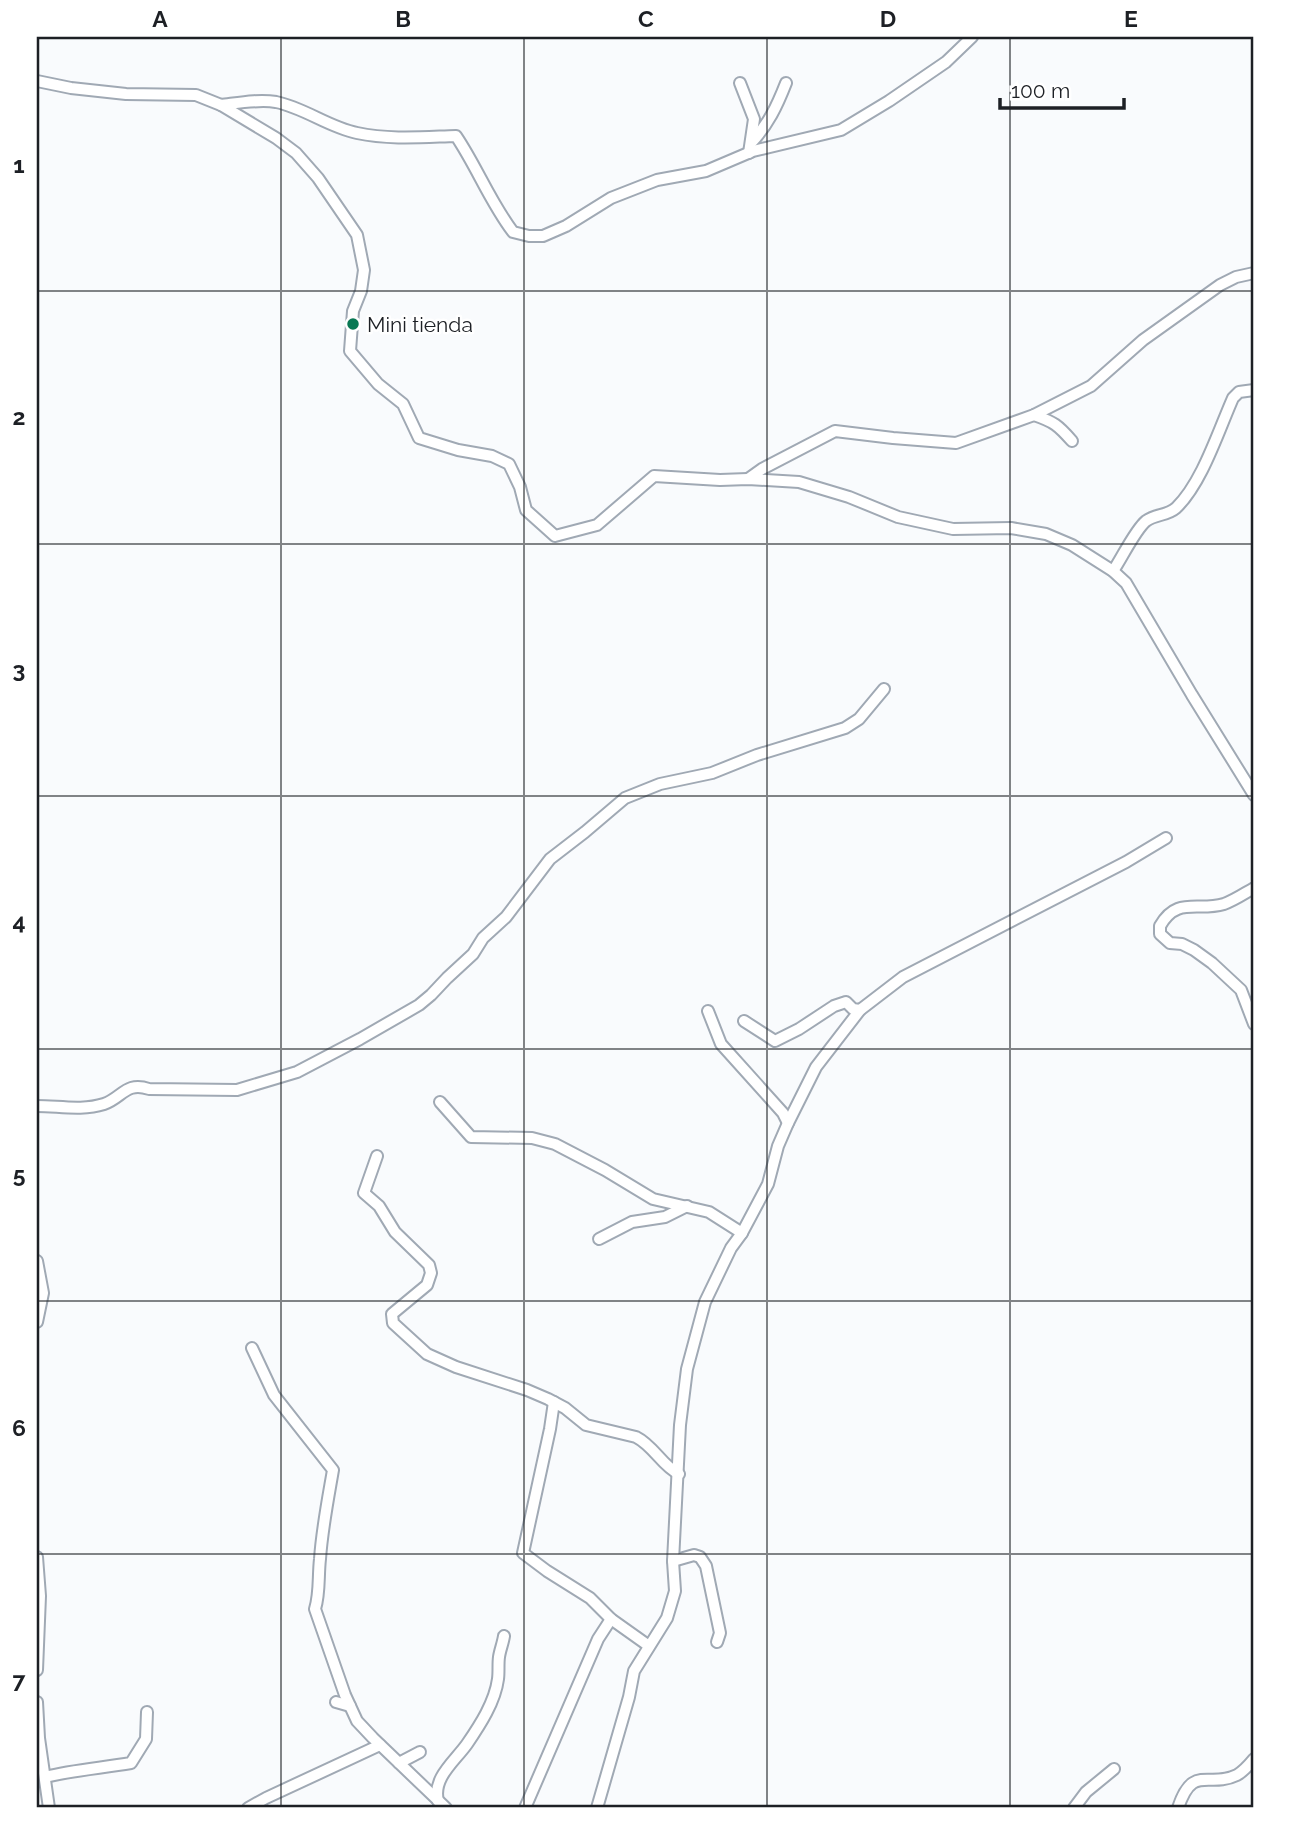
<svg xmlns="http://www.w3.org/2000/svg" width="1291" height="1845" viewBox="0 0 1291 1845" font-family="Raleway,sans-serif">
	<rect width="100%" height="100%" fill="#f9fbfd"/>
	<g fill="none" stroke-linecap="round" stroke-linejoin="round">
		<defs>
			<g id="minor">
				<polyline points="37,81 71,88 126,94 196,95 221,105 276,138 296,153 318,178 357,235 364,270 361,291 353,311 350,351 378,384 403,404 419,438 458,450 492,456 509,464 520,487 526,510 555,536 597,525 654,476 720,480 748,479 799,482 849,497 898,517 953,529 1011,528 1046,534 1072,545 1113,571 1126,583 1192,695 1254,795"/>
				<polyline points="740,83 754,119 749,153"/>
				<path d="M 221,105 C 238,103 259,99 276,102 C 305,108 328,127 357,133 C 390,140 423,137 456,136 C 477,167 490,202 513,232 L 529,236 L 543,236 L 566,226 L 611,198 L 657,180 L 706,171 L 753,151 L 841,130 L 889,101 L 946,62 L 972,37"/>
				<path d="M 751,143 C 768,125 777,106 786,83"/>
				<path d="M 1034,415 C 1054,422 1058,425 1072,441"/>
				<polyline points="748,479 762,469 835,431 893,438 956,443 1034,415 1091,386 1143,340 1220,285 1236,277 1254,273"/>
				<path d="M 1113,571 C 1122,558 1135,530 1146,521 C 1155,514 1167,516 1176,508 C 1202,483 1218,432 1233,398 L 1239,392 L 1254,390"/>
				<path d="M 1254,888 C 1245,893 1235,900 1224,904 C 1197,912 1177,896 1160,926 L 1160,934 L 1170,943 L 1182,944 L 1194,950 L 1212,963 L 1241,990 L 1254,1024"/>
				<polyline points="708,1011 721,1044 783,1113 788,1123"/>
				<polyline points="744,1021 775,1041 799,1029 834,1006 846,1002 853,1009 860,1010"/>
				<polyline points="440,1102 471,1137 532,1138 555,1144 605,1170 653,1199 709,1212 742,1233"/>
				<path d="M 37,1106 C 59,1106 82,1111 104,1104 C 122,1098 126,1081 149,1089 L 237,1090 L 297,1072 L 360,1039 L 419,1005 L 431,995 L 447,978 L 473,954 L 483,938 L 506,917 L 550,859 L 585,832 L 625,798 L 660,784 L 712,773 L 757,755 L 845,728 L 859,719 L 884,689"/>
				<path d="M 377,1156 L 364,1193 L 379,1206 L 395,1232 L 429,1265 L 431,1273 L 427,1285 L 392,1314 L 393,1323 L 427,1354 L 456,1367 L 527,1390 L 548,1399 L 565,1408 L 586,1425 L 636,1437 C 654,1446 662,1466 679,1474"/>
				<polyline points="599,1239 632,1222 665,1217 687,1206"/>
				<polyline points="37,1261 43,1293 37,1322"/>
				<path d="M 252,1348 L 274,1395 L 333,1470 C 328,1499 322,1529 320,1559 C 318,1576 320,1593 315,1609 L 345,1695 L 357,1721 L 373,1738 L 446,1808"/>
				<polyline points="554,1402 550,1429 523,1553 547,1571 590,1598 611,1619 649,1646"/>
				<polyline points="37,1557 40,1596 37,1670"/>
				<polyline points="673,1561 694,1555 700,1557 706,1566 720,1633 717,1642"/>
				<polyline points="37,1702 39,1738 49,1808"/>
				<polyline points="336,1702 350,1706"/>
				<polyline points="399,1763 420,1752"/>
				<path d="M 45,1777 C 73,1770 102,1768 131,1763 L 146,1739 L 147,1712"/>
				<path d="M 438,1801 C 432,1778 455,1761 467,1744 C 480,1725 495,1702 498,1679 C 499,1672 498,1664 499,1657 C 500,1650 503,1643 504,1636"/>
				<polyline points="248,1808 266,1798 380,1745"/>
				<polyline points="525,1808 598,1639 611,1619"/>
				<polyline points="597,1808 629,1697 634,1671 667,1618 675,1591 673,1561 680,1425 687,1369 705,1302 731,1248 742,1233 768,1184 778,1146 788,1123 816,1067 860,1010 903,977 1126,862 1166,838"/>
				<polyline points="1074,1808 1086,1792 1114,1769"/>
				<path d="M 1178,1808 C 1193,1763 1208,1789 1237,1775 C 1244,1771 1249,1765 1254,1759"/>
			</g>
		</defs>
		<use href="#minor" stroke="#a0a9b4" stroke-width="14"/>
		<use href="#minor" stroke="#fff" stroke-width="10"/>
	</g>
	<path fill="none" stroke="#1d2025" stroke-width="2" stroke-opacity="0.55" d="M 281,37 L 281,1808M 524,37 L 524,1808M 767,37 L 767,1808M 1010,37 L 1010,1808M 37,291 L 1254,291M 37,544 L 1254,544M 37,796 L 1254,796M 37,1049 L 1254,1049M 37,1301 L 1254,1301M 37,1554 L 1254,1554"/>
	<circle fill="#087853" stroke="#fff" stroke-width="2.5" cx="353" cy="324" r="7"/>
	<g text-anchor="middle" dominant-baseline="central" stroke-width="5" stroke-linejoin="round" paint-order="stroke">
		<g font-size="21" fill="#1d2025" stroke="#fff" text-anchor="start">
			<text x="367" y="324">Mini tienda</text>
		</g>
	</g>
	<rect width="1291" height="1845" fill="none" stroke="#ffffff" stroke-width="77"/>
	<path d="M1000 98v10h124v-10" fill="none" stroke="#1d2025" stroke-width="3.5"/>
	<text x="1011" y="98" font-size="21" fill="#1d2025" stroke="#ffffff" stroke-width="5" paint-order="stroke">100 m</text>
	<rect x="38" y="38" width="1214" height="1768" fill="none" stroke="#1d2025" stroke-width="2.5"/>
	<g font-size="23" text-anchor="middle" font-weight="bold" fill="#1d2025">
		<text x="160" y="27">A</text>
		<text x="403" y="27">B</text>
		<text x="646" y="27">C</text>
		<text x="888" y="27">D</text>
		<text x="1131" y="27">E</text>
		<text x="19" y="173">1</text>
		<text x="19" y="425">2</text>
		<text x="19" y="678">3</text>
		<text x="19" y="930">4</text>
		<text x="19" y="1183">5</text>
		<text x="19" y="1436">6</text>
		<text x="19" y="1688">7</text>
	</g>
</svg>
